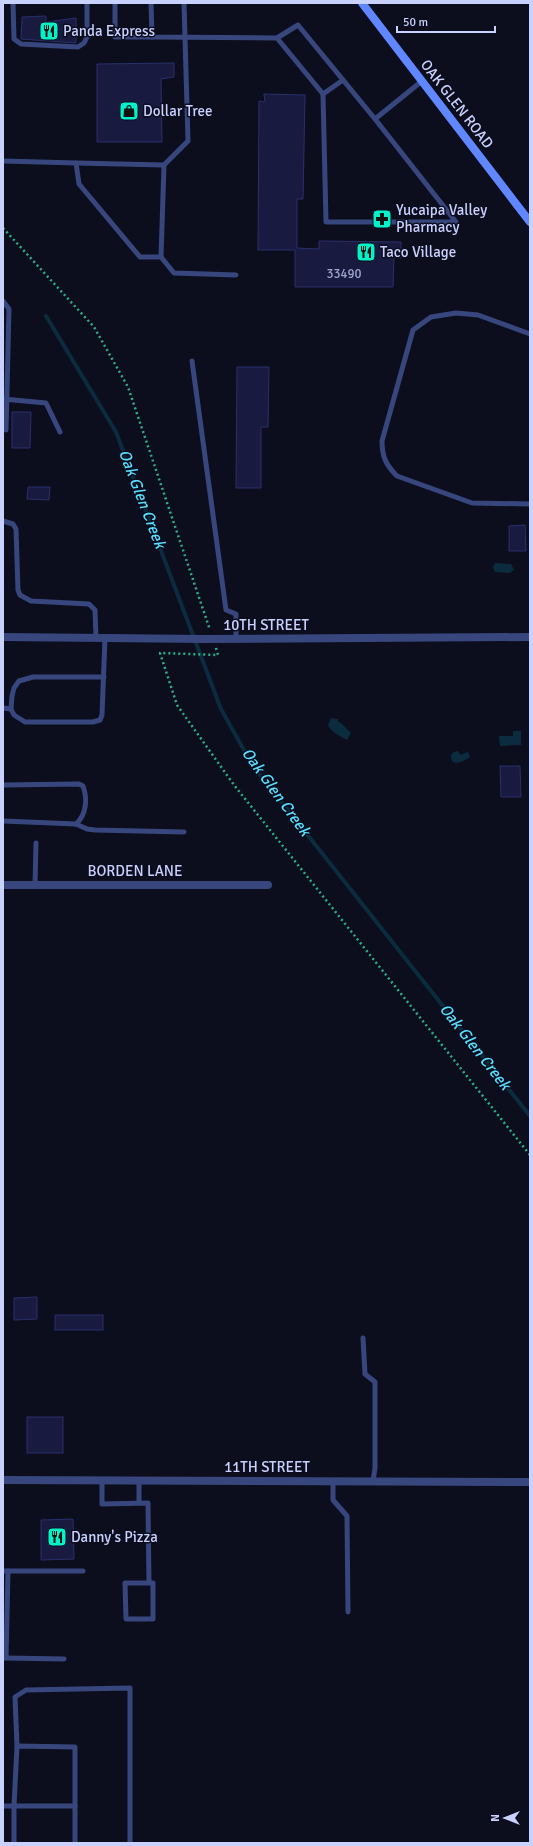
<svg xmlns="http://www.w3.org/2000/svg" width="533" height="1846" viewBox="0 0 533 1846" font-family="Signika,sans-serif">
	<rect width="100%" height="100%" fill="#0c0e1e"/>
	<g fill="#0b2c3e">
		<polygon points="495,563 511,564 514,570 510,573 495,572 493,567"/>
		<path d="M 331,718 L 338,719 L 338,722 L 341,723 L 351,733 L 347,740 C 340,736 332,733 328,725 Z"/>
		<polygon points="513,731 521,731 521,745 500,746 499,736 513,736"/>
		<path d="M 458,751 L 460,755 L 468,752 L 470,757 C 464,761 451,769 451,755 L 454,752 Z"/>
	</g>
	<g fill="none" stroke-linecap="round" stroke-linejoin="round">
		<polyline stroke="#0b2c3e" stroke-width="4" points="46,316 116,432 221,709 253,766 530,1116"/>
	</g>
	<g fill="#181b3f" stroke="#2a2f6b">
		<polygon points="46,16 46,22 76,18 76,43 21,39 22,17"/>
		<polygon points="174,63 174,77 161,79 162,142 97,142 97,64"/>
		<polygon points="264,94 305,95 303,199 297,199 297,248 319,249 319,241 401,242 401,258 394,257 393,287 295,287 295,250 258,250 259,101 265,102"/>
		<polygon points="237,367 269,367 268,427 261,427 261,488 236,488"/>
		<polygon points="12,412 31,412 30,448 12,448"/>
		<polygon points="28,487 50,487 49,500 27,499"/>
		<polygon points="525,525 526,551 509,551 509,526"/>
		<polygon points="500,766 520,766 521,797 501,797"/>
		<polygon points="37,1297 37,1319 14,1320 14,1298"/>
		<rect x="55" y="1315" width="48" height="15"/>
		<rect x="27" y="1417" width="36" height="36"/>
		<polygon points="73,1519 74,1559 41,1560 41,1520"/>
	</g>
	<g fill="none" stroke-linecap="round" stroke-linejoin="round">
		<g stroke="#2daf83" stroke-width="2.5" stroke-dasharray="2 3" stroke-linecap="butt">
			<polyline points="3,228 94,327 128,387 210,630"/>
			<polyline points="216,648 218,655 160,653 177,705 234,785 530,1155"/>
		</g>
		<g stroke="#37477d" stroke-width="5">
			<polyline points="13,3 14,39 21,44 78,47 84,43 87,37 87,3"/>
			<polyline points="115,3 115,37 152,37"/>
			<polyline points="151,3 152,37 277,38 323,94 326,222 456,222 375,119 422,81"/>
			<polyline points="277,38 298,25 375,119"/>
			<polyline points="323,94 343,80"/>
			<polyline points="3,161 76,163 79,184 140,257 161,257 164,165 188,141 184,3"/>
			<polyline points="76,163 164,165"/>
			<polyline points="161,257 174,273 236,275"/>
			<polyline points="3,301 9,309 6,430"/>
			<path d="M 530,334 L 478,315 L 456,313 L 431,317 L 413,330 L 382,441 C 382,457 386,465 397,476 L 472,503 L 530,504"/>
			<polyline points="192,361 226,610 236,614 236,639"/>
			<polyline points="3,399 46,403 60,432"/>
			<polyline points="3,521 13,524 16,529 18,590 20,595 31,601 89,604 95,610 96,638"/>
			<polyline points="104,677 33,677 19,681 14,688 12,696 11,709 14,715 25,722 93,722 100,720 102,715 105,638"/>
			<polyline points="3,708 11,709"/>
			<path d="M 3,785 L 79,784 L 83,786 C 88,800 86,815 76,824"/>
			<polyline points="3,821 76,824 87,829 95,830 184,832"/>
			<polyline points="35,885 36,843"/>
			<polyline points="363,1338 365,1374 375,1382 375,1468 373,1481"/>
			<polyline points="102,1480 102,1504 148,1503 149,1583 125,1583 126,1619 153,1619 153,1583 149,1583"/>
			<polyline points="139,1480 139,1503"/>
			<polyline points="333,1481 333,1500 347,1516 348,1612"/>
			<polyline points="3,1571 83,1571"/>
			<polyline points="4,1658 64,1659"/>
			<polyline points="6,1658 8,1571"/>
			<polyline points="17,1746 15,1697 26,1690 130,1688 130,1843"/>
			<polyline points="3,1806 75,1806"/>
			<polyline points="14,1843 14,1806 17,1746 75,1747 75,1843"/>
		</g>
		<g stroke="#37477d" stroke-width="8">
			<polyline points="3,885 268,885"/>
			<polyline points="3,1480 530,1482"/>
		</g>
		<polyline stroke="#37477d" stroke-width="8" points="3,637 205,639 530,637"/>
		<polyline stroke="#6087ff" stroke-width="8" points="362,3 530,222"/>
	</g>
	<defs>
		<symbol id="restaurant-square" viewBox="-11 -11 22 22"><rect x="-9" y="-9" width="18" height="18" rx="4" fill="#00f4c9" stroke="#0c0e1e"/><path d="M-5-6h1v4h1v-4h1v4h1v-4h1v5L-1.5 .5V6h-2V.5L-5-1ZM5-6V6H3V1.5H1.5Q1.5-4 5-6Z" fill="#111"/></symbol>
		<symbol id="shop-square" viewBox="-11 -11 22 22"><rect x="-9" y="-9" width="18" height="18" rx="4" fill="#00f4c9" stroke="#0c0e1e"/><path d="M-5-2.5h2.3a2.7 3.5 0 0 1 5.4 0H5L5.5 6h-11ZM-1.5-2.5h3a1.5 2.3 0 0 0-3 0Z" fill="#111"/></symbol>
		<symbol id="pharmacy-square" viewBox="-11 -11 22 22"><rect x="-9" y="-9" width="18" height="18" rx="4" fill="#00f4c9" stroke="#0c0e1e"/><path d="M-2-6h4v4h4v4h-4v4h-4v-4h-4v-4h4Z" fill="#111"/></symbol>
	</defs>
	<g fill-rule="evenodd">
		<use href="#restaurant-square" x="38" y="20" width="22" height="22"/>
		<use href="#shop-square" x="118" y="100" width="22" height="22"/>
		<use href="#pharmacy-square" x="371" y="208" width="22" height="22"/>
		<use href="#restaurant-square" x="355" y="241" width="22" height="22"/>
		<use href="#restaurant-square" x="46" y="1526" width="22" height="22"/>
	</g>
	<g text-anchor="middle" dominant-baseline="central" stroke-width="3" stroke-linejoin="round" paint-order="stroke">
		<g font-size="13" fill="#9da4cf">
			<text x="344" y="274">33490</text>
		</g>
		<g font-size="15" fill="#c9d1ff" stroke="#0c0e1e" text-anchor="start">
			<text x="63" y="31">Panda Express</text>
			<text x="143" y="111">Dollar Tree</text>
			<text x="396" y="210">Yucaipa Valley<tspan x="396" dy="17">Pharmacy</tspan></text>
			<text x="380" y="252">Taco Village</text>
			<text x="71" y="1537">Danny's Pizza</text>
		</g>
		<g font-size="15" fill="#c9d1ff" stroke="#0c0e1e">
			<text transform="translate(457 104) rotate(52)">OAK GLEN ROAD</text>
			<text x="266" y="625">10TH STREET</text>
			<text x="135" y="871">BORDEN LANE</text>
			<text x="267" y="1467">11TH STREET</text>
		</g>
		<g font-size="16" font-style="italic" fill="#57dfff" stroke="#0c0e1e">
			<text transform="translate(142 499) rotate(69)">Oak Glen Creek</text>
			<text transform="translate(276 792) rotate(54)">Oak Glen Creek</text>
			<text transform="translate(475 1047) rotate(52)">Oak Glen Creek</text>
		</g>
	</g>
	<rect width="533" height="1846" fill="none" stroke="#c9d1ff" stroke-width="8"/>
	<g transform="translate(505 1818) rotate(270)" stroke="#0c0e1e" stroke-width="3" paint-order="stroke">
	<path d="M0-3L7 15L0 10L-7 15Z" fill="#c9d1ff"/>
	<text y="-6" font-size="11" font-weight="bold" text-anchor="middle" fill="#c9d1ff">N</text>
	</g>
	<path d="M397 26v6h98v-6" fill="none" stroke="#c9d1ff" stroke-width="2"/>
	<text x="403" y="26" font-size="12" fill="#c9d1ff" stroke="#0c0e1e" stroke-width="3" paint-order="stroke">50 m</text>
</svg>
